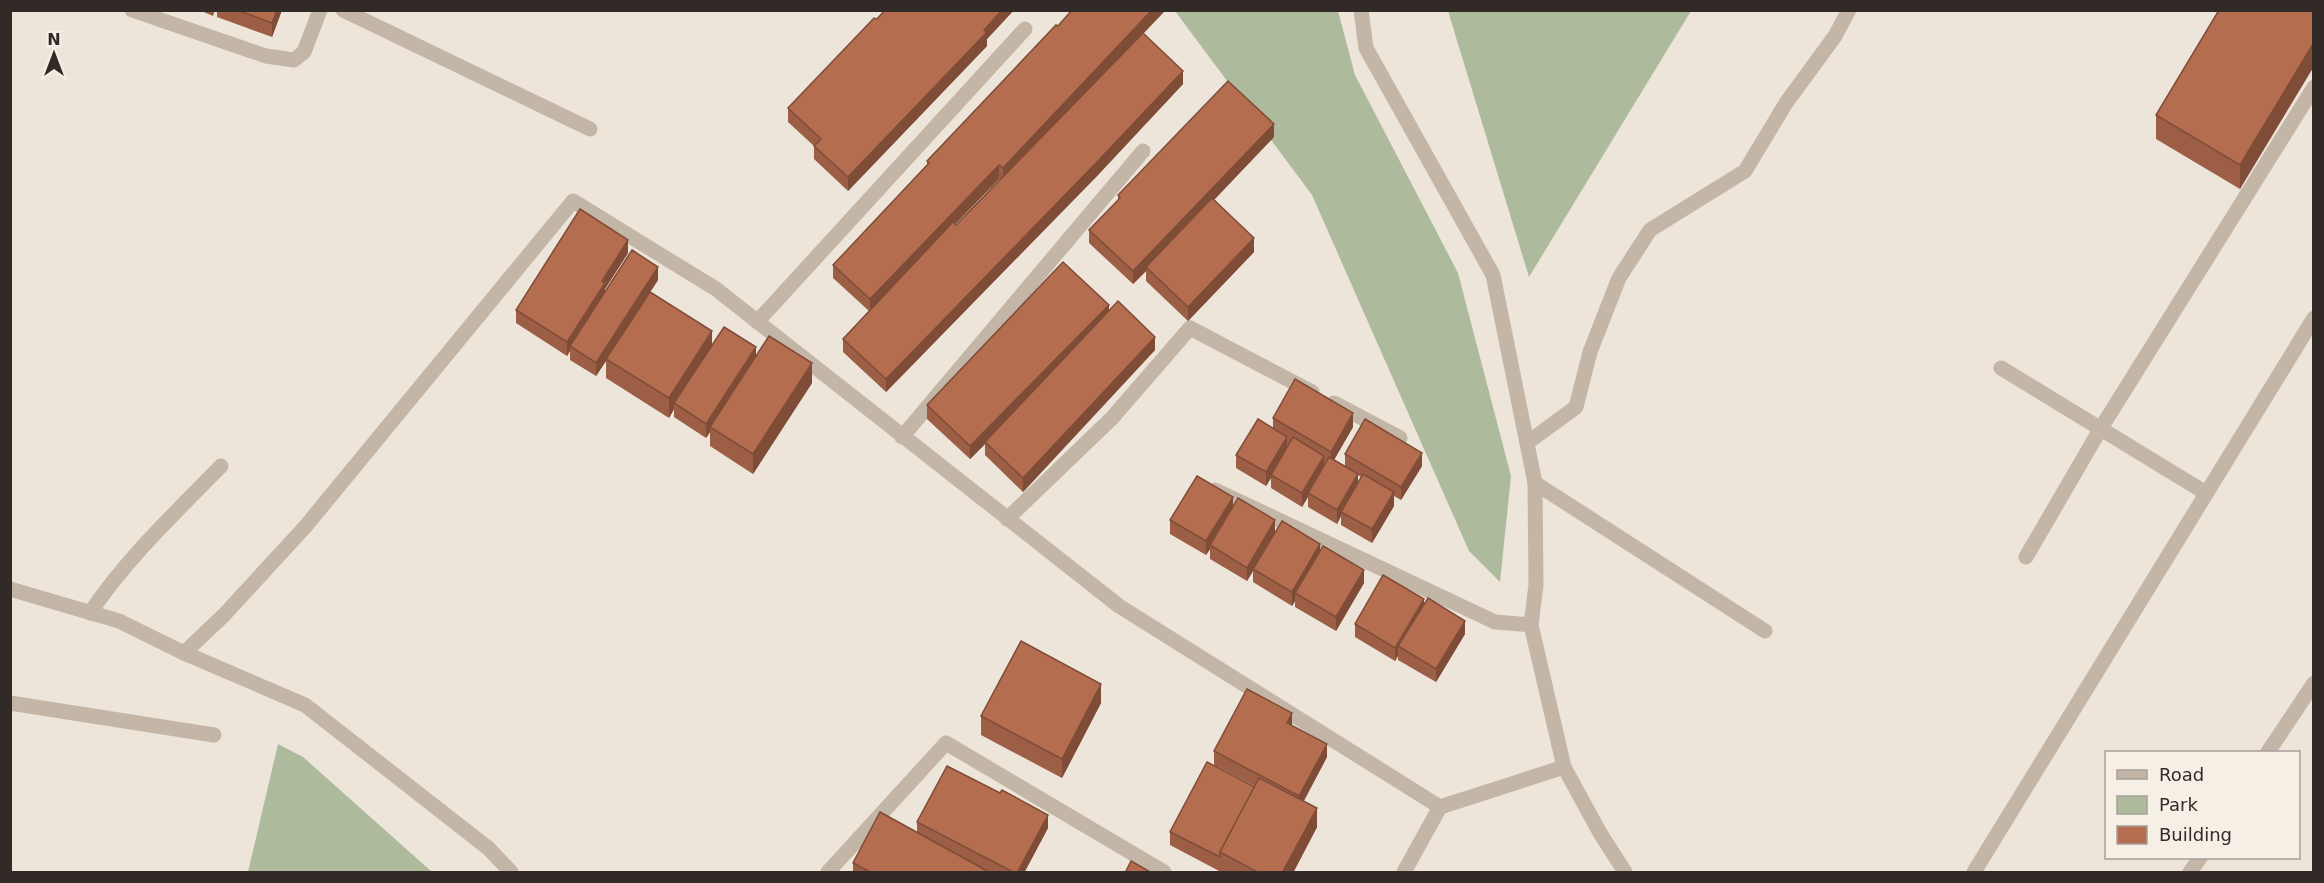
<svg xmlns="http://www.w3.org/2000/svg" width="2324" height="883" viewBox="0 0 2324 883" font-family="'DejaVu Sans',sans-serif">
	<rect width="100%" height="100%" fill="#ede5da"/>
	<g fill="#aeba9c">
		<polygon points="1175,11 1338,11 1355,75 1458,273 1511,476 1500,582 1469,551 1312,195"/>
		<polygon points="1448,11 1691,11 1529,277"/>
		<polygon points="278,744 303,757 432,872 248,872"/>
	</g>
	<g fill="none" stroke-linecap="round" stroke-linejoin="round">
		<g stroke="#c3b6a7" stroke-width="15">
			<polyline points="132,10 266,56 294,60 304,52 320,10"/>
			<polyline points="343,10 590,129"/>
			<polyline points="1361,10 1366,48 1493,275 1535,483 1536,585 1531,625 1564,767"/>
			<polyline points="757,322 1025,29"/>
			<polyline points="2001,368 2206,493"/>
			<polyline points="1334,403 1400,438"/>
			<polyline points="902,437 1143,151"/>
			<polyline points="1527,443 1576,407 1590,352 1619,278 1650,230 1745,171 1786,103 1835,36 1849,10"/>
			<polyline points="1535,483 1765,631"/>
			<polyline points="1215,490 1495,622 1531,625"/>
			<polyline points="1007,519 1112,418 1190,328 1312,392"/>
			<polyline points="2026,557 2101,428 2314,87"/>
			<polyline points="10,589 119,621 184,653 305,705 488,848 511,872"/>
			<path d="M 90,613 C 127,558 175,513 221,466"/>
			<polyline points="184,653 224,615 305,527 573,201 716,289 1119,606 1440,807"/>
			<polyline points="10,703 214,735"/>
			<polyline points="2268,752 2314,683"/>
			<polyline points="828,872 946,743 1164,872"/>
			<polyline points="1404,872 1440,807 1564,767 1600,833 1625,872"/>
			<polyline points="1974,872 2314,318"/>
			<polyline points="2190,872 2200,858"/>
		</g>
	</g>
	<g fill="#9c5e45" fill-rule="evenodd">
		<polygon points="199,10 215,10 213,16"/>
		<polygon points="217,10 282,10 272,37 217,17"/>
		<polygon points="885,10 1014,10 987,39 987,46 848,191 814,159 814,146 788,122 788,108"/>
		<path d="M 1164,10 L 1143,33 L 1183,84 L 1097,176 L 886,392 L 843,352 L 843,339 L 869,311 L 833,278 L 833,265 L 927,165 L 927,161 L 1058,26 ZM 999,179 L 1000,179 L 956,225 L 955,224 Z"/>
		<polygon points="2313,10 2240,189 2156,139 2156,115"/>
		<polygon points="1274,137 1214,200 1254,252 1188,321 1146,281 1146,271 1133,284 1089,243 1089,230 1118,200 1118,195"/>
		<polygon points="628,253 605,289 605,291 658,280 650,292 712,345 756,356 812,383 753,474 710,446 710,432 706,438 674,417 674,409 669,418 606,378 606,361 596,376 570,360 570,351 567,356 516,323 516,310"/>
		<polygon points="1109,311 1155,350 1023,492 985,455 985,444 970,459 927,419 927,405"/>
		<path d="M 1273,418 L 1353,427 L 1334,460 L 1345,466 L 1345,454 L 1422,466 L 1401,500 L 1394,496 L 1394,506 L 1372,543 L 1341,525 L 1341,516 L 1337,524 L 1308,507 L 1308,497 L 1302,507 L 1271,488 L 1271,478 L 1266,486 L 1236,468 L 1236,455 L 1273,428 ZM 1358,475 L 1361,477 L 1358,483 Z"/>
		<polygon points="1233,507 1275,532 1320,551 1364,583 1336,631 1295,607 1295,601 1292,606 1253,582 1253,571 1247,581 1210,559 1210,549 1206,555 1170,534 1170,520"/>
		<polygon points="1424,604 1465,634 1436,682 1398,660 1398,656 1395,661 1355,637 1355,624"/>
		<polygon points="1101,703 1062,778 981,735 981,716"/>
		<polygon points="1292,725 1327,757 1304,801 1317,827 1293,873 1223,873 1170,845 1170,832 1255,786 1214,765 1214,751"/>
		<polygon points="1000,793 1048,828 1024,873 853,873 853,863 917,833 917,822"/>
	</g>
	<g fill="#7f4c38">
		<polygon points="277,10 282,10 272,37 272,23"/>
		<polygon points="1002,10 1014,10 987,39 987,46 848,191 848,177"/>
		<polygon points="1152,10 1164,10 1164,12 1003,181 1003,168"/>
		<polygon points="2313,44 2313,68 2240,189 2240,165"/>
		<polygon points="1183,71 1183,84 1097,176 886,392 886,379"/>
		<polygon points="1274,124 1274,137 1148,269 1146,267 1146,271 1133,284 1133,271"/>
		<polygon points="999,165 999,179 870,312 870,299"/>
		<polygon points="1254,238 1254,252 1188,321 1188,307"/>
		<polygon points="628,240 628,253 605,289 605,296 570,346 570,351 567,356 567,342 602,281"/>
		<polygon points="658,267 658,280 607,359 606,359 606,361 596,376 596,363"/>
		<polygon points="1109,305 1109,318 985,442 985,444 970,459 970,446"/>
		<polygon points="712,331 712,351 674,403 674,409 669,418 669,398"/>
		<polygon points="1155,337 1155,350 1023,492 1023,478"/>
		<polygon points="756,347 756,361 710,427 710,432 706,438 706,424"/>
		<polygon points="812,363 812,383 753,474 753,454"/>
		<polygon points="1353,413 1353,427 1331,465 1331,452"/>
		<polygon points="1287,437 1287,450 1271,475 1271,478 1266,486 1266,472"/>
		<polygon points="1422,453 1422,466 1401,500 1401,487"/>
		<polygon points="1324,456 1324,469 1308,493 1308,497 1302,507 1302,493"/>
		<polygon points="1358,474 1358,488 1341,512 1341,516 1337,524 1337,510"/>
		<polygon points="1394,492 1394,506 1372,543 1372,529"/>
		<polygon points="1233,497 1233,511 1210,545 1210,549 1206,555 1206,541"/>
		<polygon points="1275,520 1275,534 1253,569 1253,571 1247,581 1247,568"/>
		<polygon points="1320,544 1320,558 1295,593 1295,601 1292,606 1292,592"/>
		<polygon points="1364,570 1364,583 1336,631 1336,617"/>
		<polygon points="1424,599 1424,613 1398,646 1398,655 1395,661 1395,648"/>
		<polygon points="1465,621 1465,634 1436,682 1436,669"/>
		<polygon points="1101,684 1101,703 1062,778 1062,759"/>
		<polygon points="1292,713 1292,727 1287,723"/>
		<polygon points="1327,744 1327,757 1299,809 1299,796"/>
		<polygon points="1317,808 1317,827 1293,873 1282,873"/>
		<polygon points="1048,815 1048,828 1024,873 1017,873"/>
	</g>
	<g fill="#b56d50" stroke="#7f4c38" stroke-width="1.5">
		<polygon points="237,10 277,10 272,23"/>
		<polygon points="885,10 1002,10 984,30 987,32 848,177 814,146 821,139 788,108 874,18 877,19"/>
		<polygon points="1072,10 1152,10 1003,168 999,165 870,299 833,265 929,163 927,161 1056,25 1058,26"/>
		<polygon points="2219,10 2313,10 2313,44 2240,165 2156,115"/>
		<polygon points="1143,33 1183,71 1097,162 886,379 843,339 953,222 956,225"/>
		<polygon points="1228,81 1274,124 1133,271 1089,230 1120,198 1118,195"/>
		<polygon points="1212,198 1254,238 1188,307 1146,267"/>
		<polygon points="580,209 628,240 602,281 605,283 567,342 516,310"/>
		<polygon points="632,250 658,267 596,363 570,346"/>
		<polygon points="1063,262 1109,305 970,446 927,405"/>
		<polygon points="650,292 712,331 669,398 606,359"/>
		<polygon points="1118,301 1155,337 1023,478 985,442"/>
		<polygon points="724,327 756,347 706,424 674,403"/>
		<polygon points="769,336 812,363 753,454 710,427"/>
		<polygon points="1295,379 1353,413 1331,452 1273,418"/>
		<polygon points="1258,419 1287,437 1266,472 1236,455"/>
		<polygon points="1365,419 1422,453 1401,487 1345,454"/>
		<polygon points="1293,437 1324,456 1302,493 1271,475"/>
		<polygon points="1329,457 1358,474 1337,510 1308,493"/>
		<polygon points="1363,474 1394,492 1372,529 1341,512"/>
		<polygon points="1197,476 1233,497 1206,541 1170,520"/>
		<polygon points="1238,498 1275,520 1247,568 1210,545"/>
		<polygon points="1282,521 1320,544 1292,592 1253,569"/>
		<polygon points="1323,546 1364,570 1336,617 1295,593"/>
		<polygon points="1383,575 1424,599 1395,648 1355,624"/>
		<polygon points="1428,598 1465,621 1436,669 1398,646"/>
		<polygon points="1021,641 1101,684 1062,759 981,716"/>
		<polygon points="1247,689 1292,713 1287,723 1327,744 1299,796 1214,751"/>
		<polygon points="1207,762 1255,787 1220,852 1220,857 1170,832"/>
		<polygon points="947,766 1000,793 1002,790 1048,815 1017,873 1015,873 917,822"/>
		<polygon points="1259,778 1317,808 1282,873 1259,873 1220,852"/>
		<polygon points="880,812 991,873 872,873 853,863"/>
		<polygon points="1131,861 1152,873 1125,873"/>
	</g>
	<rect width="2324" height="883" fill="none" stroke="#312a27" stroke-width="24"/>
	<rect x="2105" y="751" width="195" height="108" fill="#f6efe5" stroke="#a7a099" stroke-width="1.5"/>
	<rect x="2117" y="770" width="30" height="9" fill="#c3b6a7" stroke="#a7a099" stroke-width="1.5"/>
	<text x="2159" y="781" font-size="18" fill="#312a27">Road</text>
	<rect x="2117" y="796" width="30" height="18" fill="#aeba9c" stroke="#a7a099" stroke-width="1.5"/>
	<text x="2159" y="811" font-size="18" fill="#312a27">Park</text>
	<rect x="2117" y="826" width="30" height="18" fill="#b56d50" stroke="#a7a099" stroke-width="1.5"/>
	<text x="2159" y="841" font-size="18" fill="#312a27">Building</text>
	<g transform="translate(54 54)" stroke="#f6efe5" stroke-width="4.5" paint-order="stroke">
	<path d="M0-4.5L10 22L0 15L-10 22Z" fill="#312a27"/>
	<text y="-9" font-size="16" font-weight="bold" text-anchor="middle" fill="#312a27">N</text>
	</g>
</svg>
